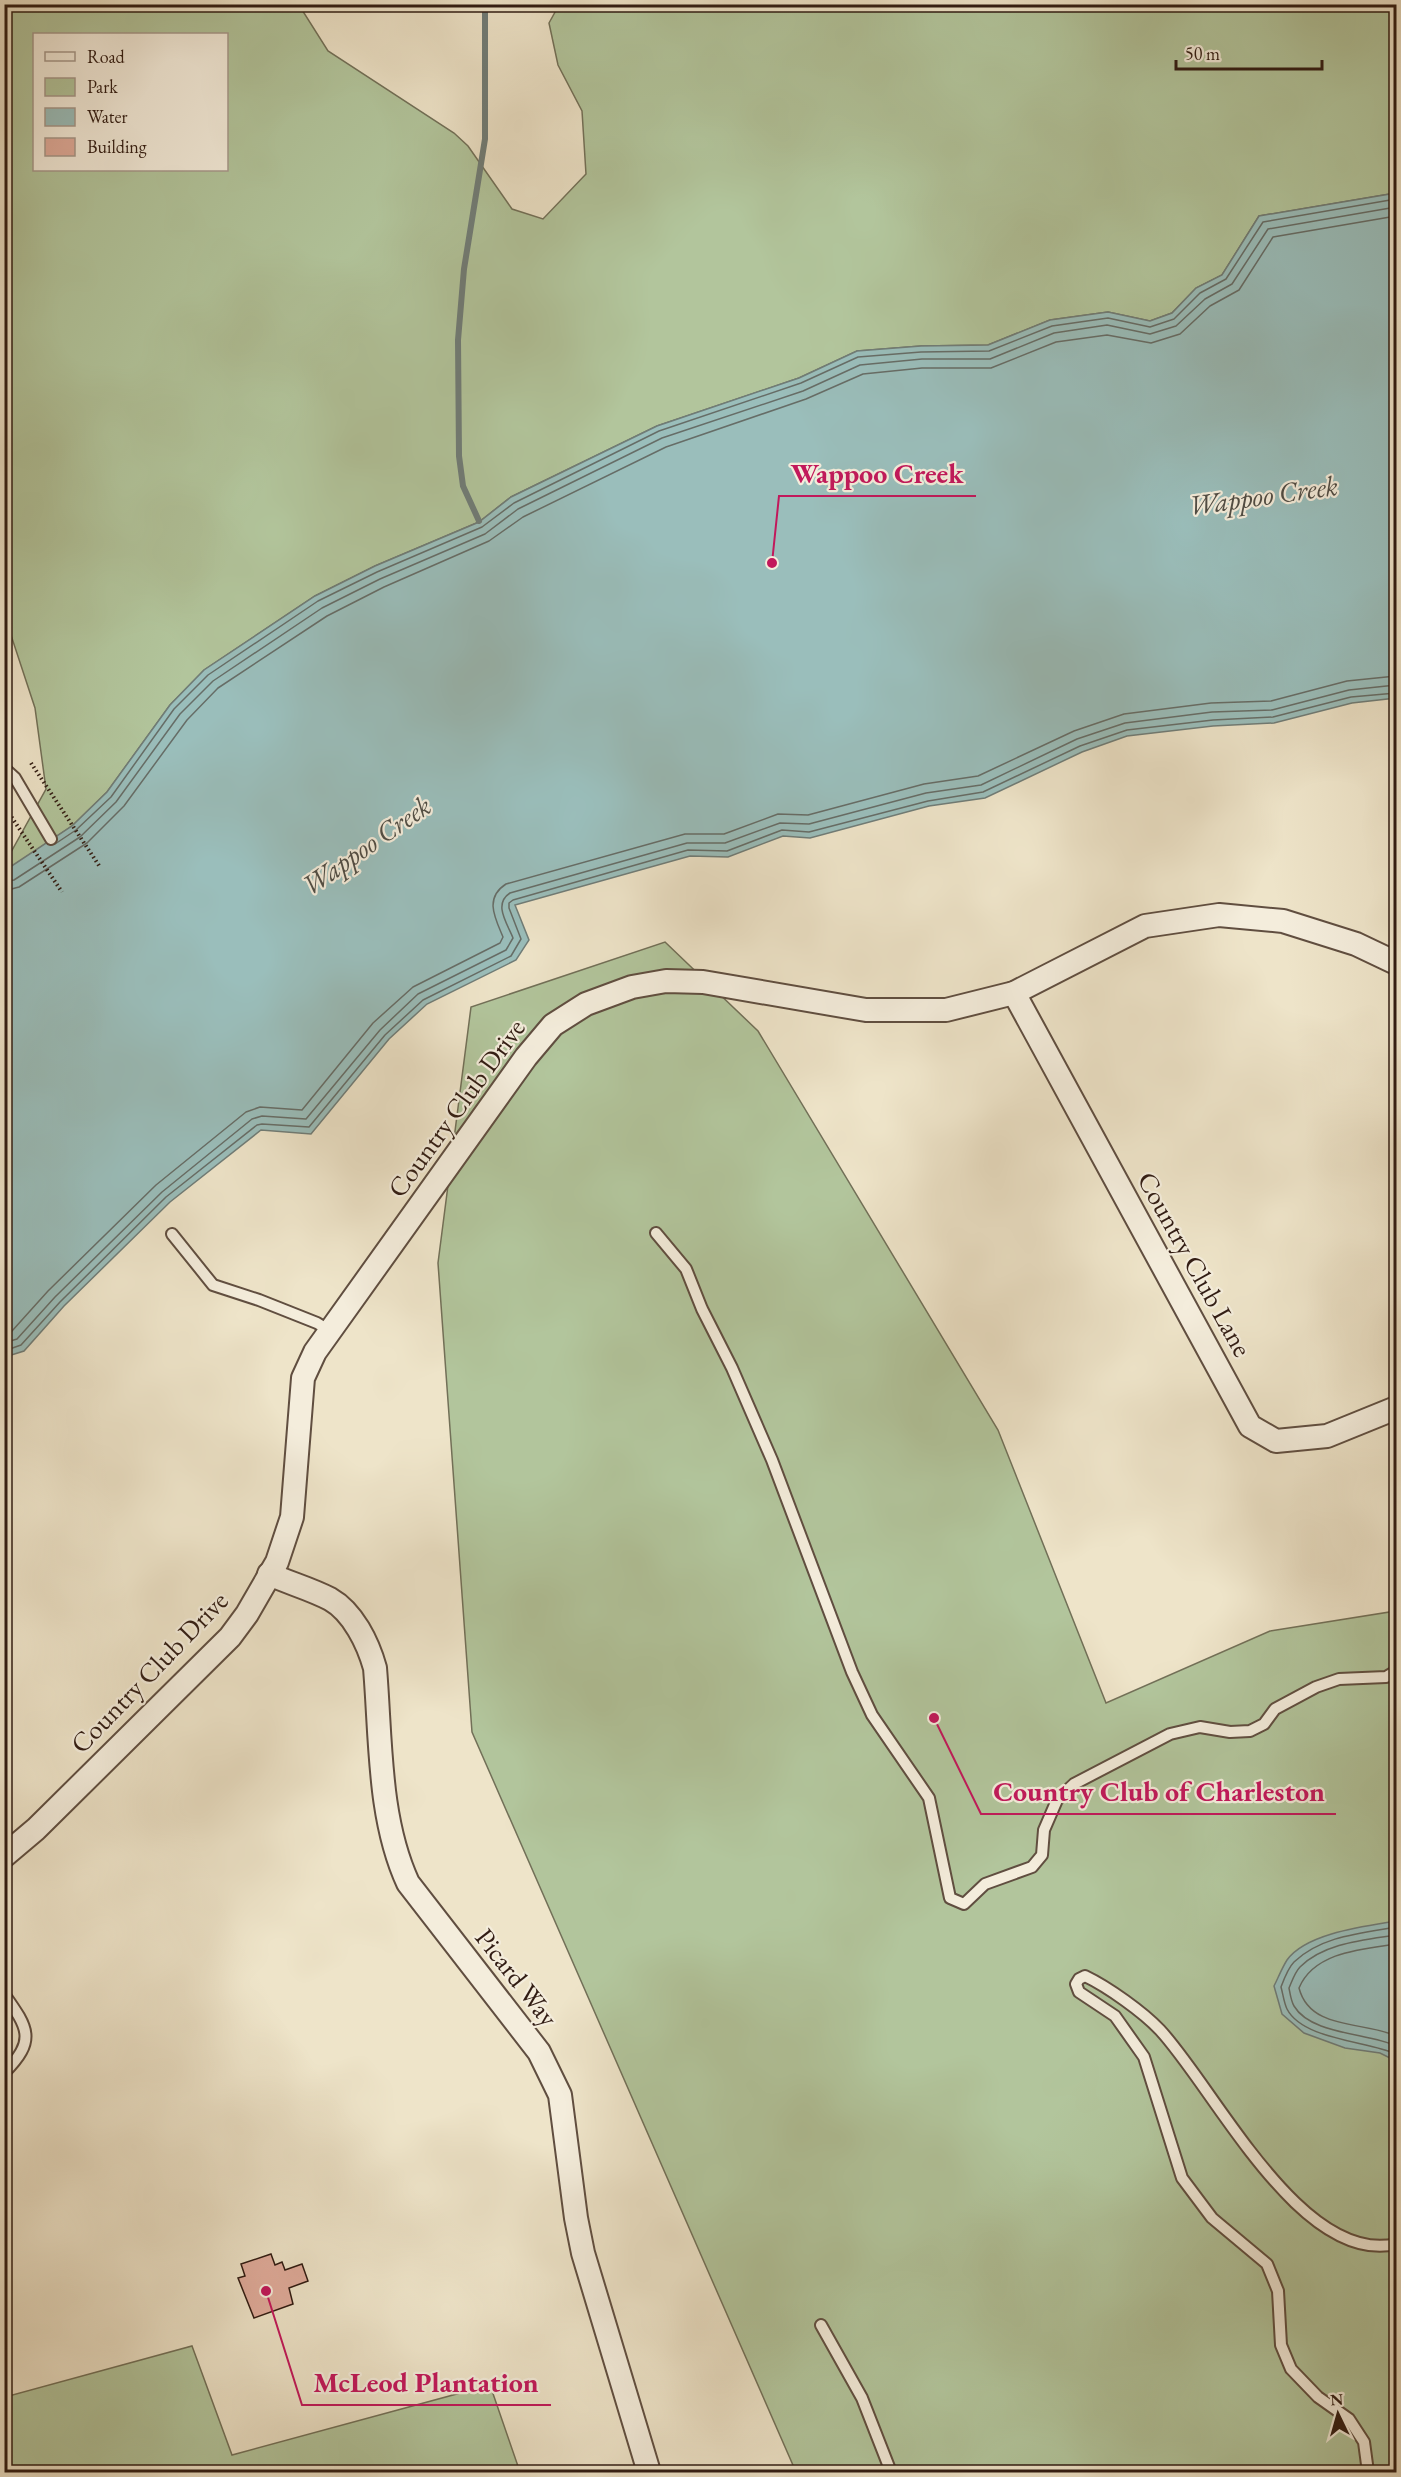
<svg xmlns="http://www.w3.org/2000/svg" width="1401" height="2477" viewBox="0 0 1401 2477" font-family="'EB Garamond',serif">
	<rect width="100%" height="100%" fill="#eee4c9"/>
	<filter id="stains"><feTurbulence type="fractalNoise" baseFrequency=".00333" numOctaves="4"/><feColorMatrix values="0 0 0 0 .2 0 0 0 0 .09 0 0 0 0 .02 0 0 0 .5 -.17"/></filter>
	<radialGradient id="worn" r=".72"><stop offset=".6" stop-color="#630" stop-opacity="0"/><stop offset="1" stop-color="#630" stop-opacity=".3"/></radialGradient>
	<g fill="#b2c59c" stroke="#727058" stroke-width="1.5" fill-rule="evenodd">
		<path d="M 5,5 L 299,5 L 328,51 L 454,133 L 468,146 L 512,209 L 543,219 L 586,174 L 582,111 L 558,65 L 549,23 L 559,5 L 1396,5 L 1396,193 L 1259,216 L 1222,275 L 1196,288 L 1172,313 L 1150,321 L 1108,312 L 1050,320 L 988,345 L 921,346 L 857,351 L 799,378 L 657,426 L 511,497 L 479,522 L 375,566 L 315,596 L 204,670 L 170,705 L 107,792 L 72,826 L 5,871 L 5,863 L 46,789 L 35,708 L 5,617 ZM 34,34 L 226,34 L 226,170 L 34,170 Z"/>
		<polygon points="665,942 758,1031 998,1430 1106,1703 1270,1631 1396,1611 1396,2472 796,2472 472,1732 438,1263 471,1007"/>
		<polygon points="192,2346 232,2455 490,2385 520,2472 5,2472 5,2397"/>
	</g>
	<g fill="#9abebb" stroke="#707d78" stroke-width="1.5">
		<polygon points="1396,193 1396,698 1352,703 1274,723 1213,726 1127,736 1082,752 985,798 929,806 810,838 783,836 728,857 690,856 515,905 529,940 516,960 427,1004 389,1039 311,1134 261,1130 170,1202 64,1306 24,1351 5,1357 4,871 72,826 107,792 170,705 204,670 315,596 375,566 479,522 511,497 657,426 799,378 857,351 921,346 988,345 1050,320 1108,312 1150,321 1172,313 1196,288 1222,275 1259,216"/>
		<path d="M 1396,1921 L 1396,2061 L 1380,2053 L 1345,2048 L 1304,2033 L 1282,2014 L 1274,1986 C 1278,1978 1282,1968 1287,1960 C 1306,1933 1366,1926 1396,1921 Z"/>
	</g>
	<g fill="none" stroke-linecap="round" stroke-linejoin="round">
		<g stroke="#666d67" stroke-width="1.5">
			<polyline points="55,844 76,830 111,797 174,709 208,675 318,601 377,572 482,527 514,503 659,431 801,383 858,357 921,352 989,351 1052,326 1108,318 1150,327 1174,319 1200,293 1226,279 1263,222 1396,199"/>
			<polyline points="4,882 14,880 80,837 116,802 180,714 213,681 322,608 380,579 485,534 518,509 662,438 803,391 860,365 922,359 990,359 1054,333 1107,325 1150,334 1176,326 1205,299 1232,284 1268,229 1396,207"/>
			<polyline points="4,891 19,887 87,843 124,806 187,720 218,688 327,616 384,587 489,541 523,517 666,447 806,399 863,374 922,368 991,368 1056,342 1107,335 1151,343 1180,334 1210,306 1239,290 1273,237 1396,216"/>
			<path d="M 4,1333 L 12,1331 L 48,1291 L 156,1185 L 246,1112 L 260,1107 L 302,1110 L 373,1023 L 413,987 L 500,943 L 503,937 C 495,918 484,898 506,884 L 685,834 L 724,834 L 778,814 L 808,815 L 924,784 L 978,776 L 1074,731 L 1124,714 L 1211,703 L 1271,701 L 1347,681 L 1396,676"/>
			<path d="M 4,1343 L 17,1339 L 55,1297 L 162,1192 L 252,1119 L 262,1116 L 306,1119 L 380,1030 L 418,994 L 506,950 L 513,938 C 507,923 493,904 510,893 L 687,843 L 725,843 L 780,823 L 809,824 L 926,793 L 981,785 L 1077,739 L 1125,723 L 1212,712 L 1272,710 L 1349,690 L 1396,685"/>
			<polyline points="4,1351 21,1345 60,1302 166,1197 257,1125 262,1124 309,1127 385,1035 423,1000 511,956 521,939 509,908 509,903 513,900 688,850 727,851 782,830 809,832 928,801 983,792 1080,746 1127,730 1213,720 1273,717 1351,697 1396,693"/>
			<path d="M 1396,1927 C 1362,1933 1321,1936 1294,1962 C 1288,1968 1284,1979 1281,1987 C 1283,1994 1284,2003 1287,2009 C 1303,2040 1368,2041 1396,2054"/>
			<path d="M 1396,1935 C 1364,1940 1324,1943 1300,1967 C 1295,1972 1292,1981 1289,1988 C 1290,1993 1291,2001 1294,2006 C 1311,2035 1370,2033 1396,2046"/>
			<path d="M 1396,1944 C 1362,1949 1314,1952 1299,1988 C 1310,2031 1365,2021 1396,2036"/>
		</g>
		<polyline stroke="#707d78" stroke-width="6" points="479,521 463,486 459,456 458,340 464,269 485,139 485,4"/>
	</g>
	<polygon fill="#e0ac9c" stroke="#311c13" stroke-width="1.5" points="271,2254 275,2265 282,2262 285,2270 302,2264 308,2281 289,2288 293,2304 254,2318 238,2278 245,2276 241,2264"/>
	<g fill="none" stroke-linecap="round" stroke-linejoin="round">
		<defs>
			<g id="lane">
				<polyline points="4,768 15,778 51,839"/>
				<polyline points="656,1233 686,1269 702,1309 732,1368 772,1460 852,1672 872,1715 929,1798 950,1898 964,1904 985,1884 1032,1867 1042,1855 1044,1830 1057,1800 1074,1784 1170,1734 1200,1727 1230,1732 1250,1731 1264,1724 1275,1709 1316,1687 1339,1679 1386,1677 1396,1671"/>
				<polyline points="172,1234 213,1285 259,1300 317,1323 330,1331"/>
				<path d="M 4,1994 C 28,2028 37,2040 4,2073"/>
				<polyline points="821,2325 862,2398 891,2472"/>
				<path d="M 1368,2472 L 1364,2442 L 1349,2419 L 1318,2397 L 1291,2369 L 1281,2345 L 1278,2291 L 1267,2264 L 1212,2218 L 1182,2178 L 1144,2057 L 1115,2016 L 1079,1992 L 1076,1984 L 1079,1979 L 1085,1976 C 1108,1987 1143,2012 1160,2030 C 1215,2089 1301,2266 1396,2244"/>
			</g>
			<g id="street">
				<polyline points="1014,993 1250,1426 1276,1441 1327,1436 1396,1408"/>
				<path d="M 269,1574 C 289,1583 311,1589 330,1599 C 353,1612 368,1643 375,1668 C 381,1739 378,1818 408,1883 L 539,2052 L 560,2095 L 576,2218 L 583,2253 L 649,2472"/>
				<polyline points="4,1856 36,1829 230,1637 247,1614 277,1562 292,1517 303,1378 315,1352 526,1057 553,1025 586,1004 632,987 666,981 703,982 866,1010 946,1010 1014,993 1145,926 1219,915 1283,921 1356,944 1396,963"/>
			</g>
		</defs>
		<use href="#lane" stroke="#604e40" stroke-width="14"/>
		<use href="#street" stroke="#604e40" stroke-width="26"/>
		<g stroke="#311c13" stroke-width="4" stroke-dasharray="1.5 3" stroke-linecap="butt">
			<polyline points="31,763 100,867"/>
			<polyline points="4,806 62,892"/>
		</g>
		<use href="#lane" stroke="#f4eddc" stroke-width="10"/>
		<use href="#street" stroke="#f4eddc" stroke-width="22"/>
	</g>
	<g text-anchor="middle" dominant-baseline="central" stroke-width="4.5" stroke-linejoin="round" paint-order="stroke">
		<g font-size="27" fill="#311c13" stroke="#f4eddc">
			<text transform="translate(456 1108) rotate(-54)">Country Club Drive</text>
			<text transform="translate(1195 1264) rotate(61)">Country Club Lane</text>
			<text transform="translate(149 1672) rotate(-46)">Country Club Drive</text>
			<text transform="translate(517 1977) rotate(52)">Picard Way</text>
		</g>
		<g font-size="28" font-style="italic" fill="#504d45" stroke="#f4eddc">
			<text transform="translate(1263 495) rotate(-8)">Wappoo Creek</text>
			<text transform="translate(366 845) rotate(-35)">Wappoo Creek</text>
		</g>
	</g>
	<path fill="none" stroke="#c2185b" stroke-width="2" d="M772 563L779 496H976M934 1718L981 1814H1336M266 2291L302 2405H551"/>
	<g fill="#c2185b" stroke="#f4eddc" stroke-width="2">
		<circle cx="772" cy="563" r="6"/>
		<circle cx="934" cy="1718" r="6"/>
		<circle cx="266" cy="2291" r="6"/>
	</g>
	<g font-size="28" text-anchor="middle" font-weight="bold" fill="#c2185b" stroke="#f4eddc" stroke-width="4.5" stroke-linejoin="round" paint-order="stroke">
		<text x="877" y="483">Wappoo Creek</text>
		<text x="1159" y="1801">Country Club of Charleston</text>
		<text x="426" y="2392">McLeod Plantation</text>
	</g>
	<rect width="1401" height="2477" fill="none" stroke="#eee4c9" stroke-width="24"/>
	<rect x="6" y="6" width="1389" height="2465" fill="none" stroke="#311c13" stroke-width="3"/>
	<rect x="12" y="12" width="1377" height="2453" fill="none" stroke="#311c13" stroke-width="1.5"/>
	<rect x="33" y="33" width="195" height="138" fill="#f4eddc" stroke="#a6998c" stroke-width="1.5"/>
	<rect x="45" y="52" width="30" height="9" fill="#f4eddc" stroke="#a6998c" stroke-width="1.5"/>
	<text x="87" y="63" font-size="18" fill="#311c13">Road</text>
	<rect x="45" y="78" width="30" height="18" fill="#b2c59c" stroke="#a6998c" stroke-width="1.5"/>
	<text x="87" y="93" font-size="18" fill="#311c13">Park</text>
	<rect x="45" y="108" width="30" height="18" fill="#9abebb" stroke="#a6998c" stroke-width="1.5"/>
	<text x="87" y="123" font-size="18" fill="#311c13">Water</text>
	<rect x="45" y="138" width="30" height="18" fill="#e0ac9c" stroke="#a6998c" stroke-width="1.5"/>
	<text x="87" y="153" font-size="18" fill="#311c13">Building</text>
	<g transform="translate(1338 2414) rotate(355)" stroke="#f4eddc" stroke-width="4.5" paint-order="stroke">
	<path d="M0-4.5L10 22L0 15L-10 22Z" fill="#311c13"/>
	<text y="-9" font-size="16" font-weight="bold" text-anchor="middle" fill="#311c13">N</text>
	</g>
	<path d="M1176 60v9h146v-9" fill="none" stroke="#311c13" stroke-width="3"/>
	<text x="1185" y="60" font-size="18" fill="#311c13" stroke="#f4eddc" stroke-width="4.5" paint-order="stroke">50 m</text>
	<rect width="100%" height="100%" filter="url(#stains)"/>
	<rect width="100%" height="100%" fill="url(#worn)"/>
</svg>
